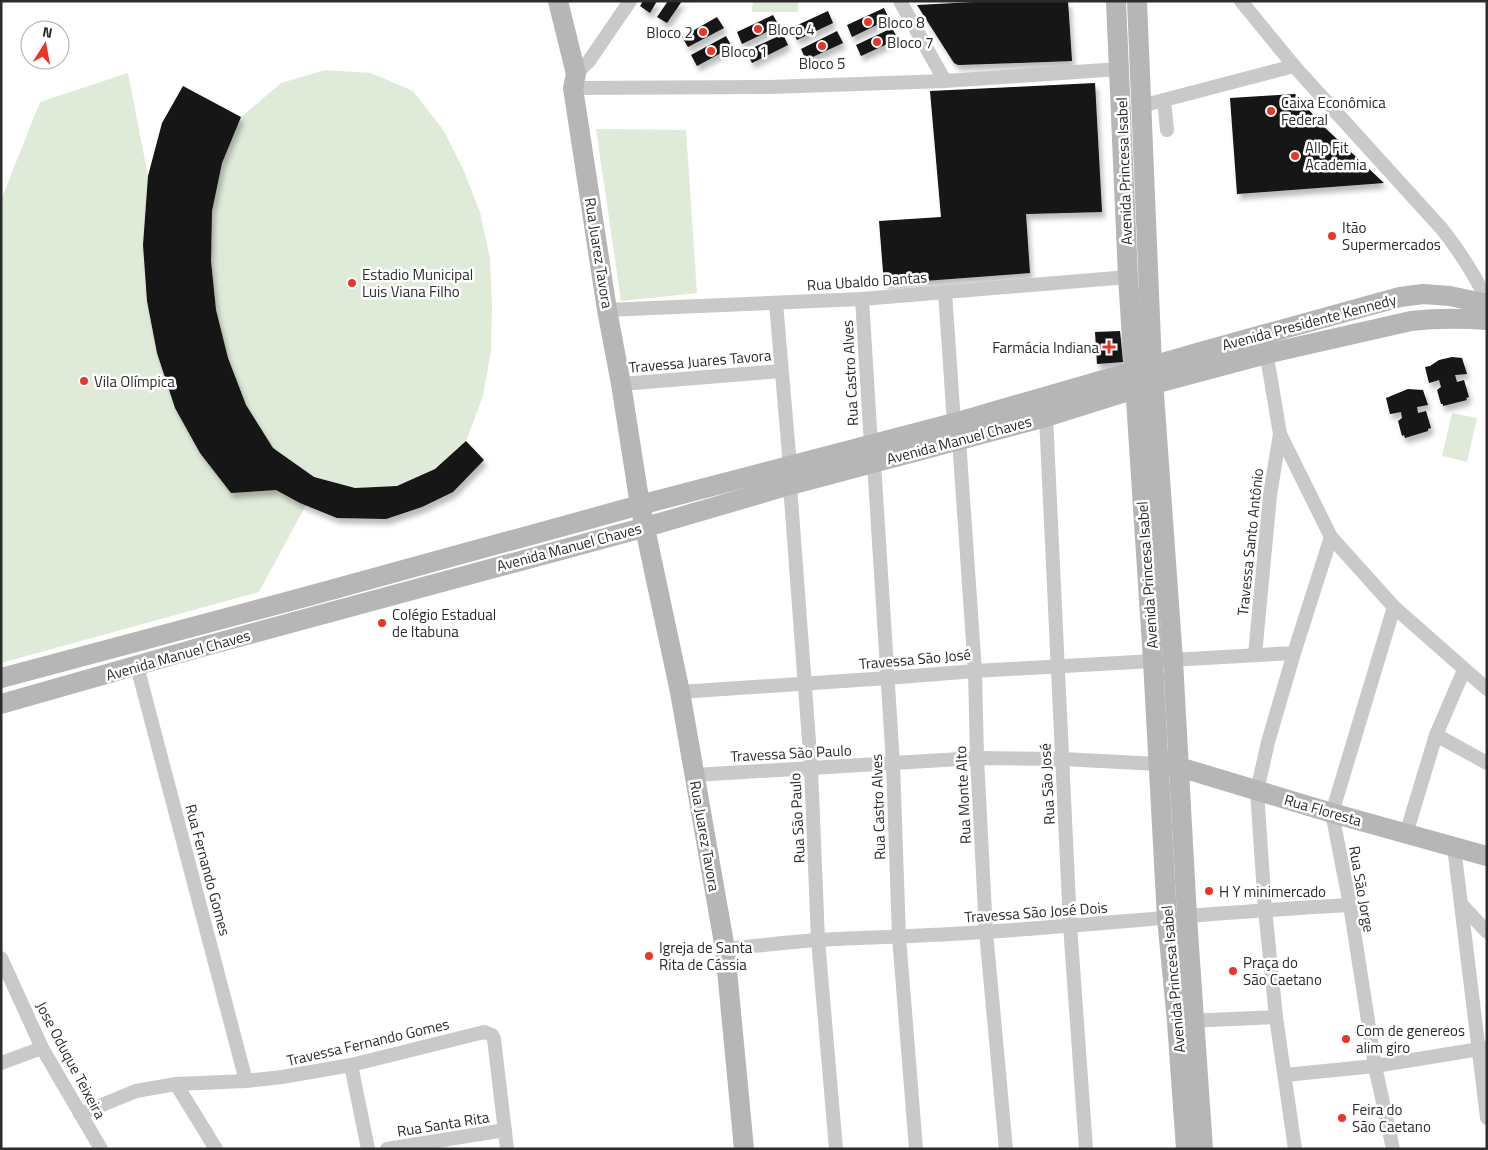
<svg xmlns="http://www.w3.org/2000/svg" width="1488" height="1150" viewBox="0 0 1488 1150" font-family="'Titillium Web',sans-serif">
	<defs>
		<filter id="shadow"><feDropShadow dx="3" dy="5.5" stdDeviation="2.5" flood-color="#0004"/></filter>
	</defs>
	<rect width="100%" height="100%" fill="#fff"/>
	<g fill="#dfead8">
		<polygon points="753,1 798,1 798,12 752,12"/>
		<polygon points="325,70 371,73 413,91 444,131 463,169 480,212 490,258 492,305 491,351 483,396 466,441 435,469 397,486 355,488 314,477 273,448 246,405 228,358 216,310 211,261 212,211 222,163 241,117 281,83"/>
		<polygon points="128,73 148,176 143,245 147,301 157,353 175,408 200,453 231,493 276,490 306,505 259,592 1,663 1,200 40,102"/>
		<polygon points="596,129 686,130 697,293 621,301"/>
		<polygon points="1452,413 1477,418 1467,462 1442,456"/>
	</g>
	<g fill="#131313" filter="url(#shadow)">
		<polygon points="643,1 657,1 650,13 640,6"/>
		<polygon points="668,1 682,1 667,23 657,17"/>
		<polygon points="992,1 1068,1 1072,61 958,65 954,63 917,5"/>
		<polygon points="884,8 889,19 852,37 847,25"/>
		<polygon points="828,11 833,23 797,40 791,28"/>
		<polygon points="773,15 779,26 742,44 737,32"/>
		<polygon points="717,17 724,28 688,47 682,37"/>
		<polygon points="892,28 898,39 861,56 856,45"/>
		<polygon points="837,31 843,43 806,60 801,49"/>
		<polygon points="783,34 788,45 752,63 746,51"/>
		<polygon points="726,36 732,47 697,66 691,55"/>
		<polygon points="1095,83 1102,212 1026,214 1030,273 884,284 879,221 941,217 930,91"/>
		<polygon points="183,86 241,117 222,163 212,211 211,261 216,310 228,358 246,405 273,448 314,477 355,488 397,486 435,469 466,441 484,460 453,492 422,507 386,519 337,518 300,503 276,490 231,493 200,453 175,408 157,353 147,301 143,245 148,176 162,123"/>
		<polygon points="1295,94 1322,125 1384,183 1237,194 1230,98"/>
		<polygon points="1120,331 1123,362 1097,364 1095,332"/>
		<polygon points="1452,357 1462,358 1467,374 1455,375 1457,382 1464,380 1469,397 1466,398 1467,400 1443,406 1443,404 1441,404 1437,390 1441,387 1439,380 1429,383 1425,367 1430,366 1439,360"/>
		<polygon points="1408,389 1423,390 1428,405 1417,407 1418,413 1426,411 1431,428 1428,429 1428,431 1405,438 1404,435 1402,436 1398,421 1402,418 1401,412 1390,414 1386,398"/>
	</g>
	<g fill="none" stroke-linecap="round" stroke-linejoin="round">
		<g stroke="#c9c9c9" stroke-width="14">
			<polyline points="900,1 945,81"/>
			<path d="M 1241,1 L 1294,66 L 1442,229 C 1461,253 1473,272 1487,300"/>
			<polyline points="576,74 589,61 630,1"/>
			<polyline points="573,88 770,87 945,81 1120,69"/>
			<polyline points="1164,100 1167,130"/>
			<polyline points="1141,106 1294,66"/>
			<polyline points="945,292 954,423"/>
			<polyline points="862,299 871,445"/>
			<polyline points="776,303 790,466"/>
			<polyline points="607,310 862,299 1128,277"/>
			<polyline points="1265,345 1280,434 1331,537 1394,607 1487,689"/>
			<polyline points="621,384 781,371"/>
			<polyline points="1046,417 1070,925 1086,1149"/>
			<polyline points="959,440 975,671 977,758 986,932 1006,1149"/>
			<polyline points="874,463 893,764 899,937 916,1149"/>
			<polyline points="790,485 811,768 818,940 836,1149"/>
			<polyline points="1294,653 1268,742 1257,791 1265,909 1276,1017 1295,1149"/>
			<polyline points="1255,655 1270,495 1280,434"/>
			<polyline points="137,666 246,1081"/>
			<polyline points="680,692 888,678 975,671 1294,653 1331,537"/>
			<polyline points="1436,735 1487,763"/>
			<polyline points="695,775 977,758 1062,759 1159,764"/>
			<polyline points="1406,834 1436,735 1464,670"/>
			<polyline points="1454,847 1487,1118"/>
			<polyline points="1461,904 1487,932"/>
			<path d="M 725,949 C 756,946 787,942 819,940 C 874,937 929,936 984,932 C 1106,924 1228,911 1350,905"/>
			<polyline points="1,958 42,1048 101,1149"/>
			<polyline points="1187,1021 1276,1017"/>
			<polyline points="1,1063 42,1048"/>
			<polyline points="351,1065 368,1149"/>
			<polyline points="1285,1075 1375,1066 1486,1048"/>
			<polyline points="176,1084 216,1149"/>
			<polyline points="80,1114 136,1091 176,1084 246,1081 282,1077 351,1065 484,1032 492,1035 494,1039 507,1149"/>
			<polyline points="387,1149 505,1130"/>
			<polyline points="1393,1149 1375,1066 1350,905 1332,813 1394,607"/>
		</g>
		<g stroke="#b6b6b6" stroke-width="20">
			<polyline points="558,1 576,74 573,88 607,310 621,384 640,505 680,692 725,949 744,1149"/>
			<polyline points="1116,1 1128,277 1153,661 1167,918 1177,1022 1186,1149"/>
			<polyline points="1137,1 1152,366 1173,660 1187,917 1203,1149"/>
			<polyline points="1,678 316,594 640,505 954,423 1200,352 1400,297 1423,294 1450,296 1487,304"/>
			<path d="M 1,704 L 198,648 L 646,527 L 790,485 L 1046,417 L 1135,389 L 1266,354 L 1411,321 C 1437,318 1461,318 1487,320"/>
			<polyline points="1166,765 1179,767 1332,813 1487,856"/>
		</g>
	</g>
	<g fill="#e93627" stroke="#fff" stroke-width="2">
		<circle cx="868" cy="22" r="5"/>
		<circle cx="758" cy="29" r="5"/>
		<circle cx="703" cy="32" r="5"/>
		<circle cx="877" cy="42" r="5"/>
		<circle cx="822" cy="46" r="5"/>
		<circle cx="711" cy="51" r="5"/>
		<circle cx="1271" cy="111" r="5"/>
		<circle cx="1295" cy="156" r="5"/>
		<circle cx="1332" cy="236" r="5"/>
		<circle cx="352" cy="283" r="5"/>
		<path d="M1106.5 339.5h5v5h5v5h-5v5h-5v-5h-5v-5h5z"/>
		<circle cx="84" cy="381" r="5"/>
		<circle cx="382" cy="623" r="5"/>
		<circle cx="1209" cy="891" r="5"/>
		<circle cx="649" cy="956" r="5"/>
		<circle cx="1233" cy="971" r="5"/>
		<circle cx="1346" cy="1039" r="5"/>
		<circle cx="1342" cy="1118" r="5"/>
	</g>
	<g text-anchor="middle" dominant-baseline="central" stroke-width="5" stroke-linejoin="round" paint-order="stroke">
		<g font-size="15" fill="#2c2c2c" stroke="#fff" text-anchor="start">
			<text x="878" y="22">Bloco 8</text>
			<text x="768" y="29">Bloco 4</text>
			<text x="693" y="32" text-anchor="end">Bloco 2</text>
			<text x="887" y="42">Bloco 7</text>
			<text x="721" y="51">Bloco 1</text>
			<text x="822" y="63" text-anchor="middle">Bloco 5</text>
			<text x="1281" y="102">Caixa Econômica<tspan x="1281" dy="17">Federal</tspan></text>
			<text x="1305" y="147">Allp Fit<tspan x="1305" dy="17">Academia</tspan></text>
			<text x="1342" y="227">Itão<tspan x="1342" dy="17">Supermercados</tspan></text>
			<text x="362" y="274">Estadio Municipal<tspan x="362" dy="17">Luis Viana Filho</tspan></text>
			<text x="1099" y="347" text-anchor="end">Farmácia Indiana</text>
			<text x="94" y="381">Vila Olímpica</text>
			<text x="392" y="614">Colégio Estadual<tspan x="392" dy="17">de Itabuna</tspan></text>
			<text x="1219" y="891">H Y minimercado</text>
			<text x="659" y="947">Igreja de Santa<tspan x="659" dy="17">Rita de Cássia</tspan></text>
			<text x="1243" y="962">Praça do<tspan x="1243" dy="17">São Caetano</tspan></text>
			<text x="1356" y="1030">Com de genereos<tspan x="1356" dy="17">alim giro</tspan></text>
			<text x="1352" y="1109">Feira do<tspan x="1352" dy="17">São Caetano</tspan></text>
		</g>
		<g font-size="15" fill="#2c2c2c" stroke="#fff">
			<text transform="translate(1124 171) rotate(-92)">Avenida Princesa Isabel</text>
			<text transform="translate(599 253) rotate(81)">Rua Juarez Tavora</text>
			<text transform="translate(867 281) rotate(-4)">Rua Ubaldo Dantas</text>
			<text transform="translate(1309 322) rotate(-15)">Avenida Presidente Kennedy</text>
			<text transform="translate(700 361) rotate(-5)">Travessa Juares Tavora</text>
			<text transform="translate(850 373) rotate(-93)">Rua Castro Alves</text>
			<text transform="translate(959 440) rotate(-15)">Avenida Manuel Chaves</text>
			<text transform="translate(1250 542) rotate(-84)">Travessa Santo Antônio</text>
			<text transform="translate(569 547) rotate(-15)">Avenida Manuel Chaves</text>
			<text transform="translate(1147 575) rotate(-94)">Avenida Princesa Isabel</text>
			<text transform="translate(178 655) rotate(-16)">Avenida Manuel Chaves</text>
			<text transform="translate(915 659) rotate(-5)">Travessa São José</text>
			<text transform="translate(791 753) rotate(-3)">Travessa São Paulo</text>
			<text transform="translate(1047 784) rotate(-93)">Rua São José</text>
			<text transform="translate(963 795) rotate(-93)">Rua Monte Alto</text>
			<text transform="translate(878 807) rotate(-92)">Rua Castro Alves</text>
			<text transform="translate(1323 810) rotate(16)">Rua Floresta</text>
			<text transform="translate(797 818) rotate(-93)">Rua São Paulo</text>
			<text transform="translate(705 836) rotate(80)">Rua Juarez Tavora</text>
			<text transform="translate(208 870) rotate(75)">Rua Fernando Gomes</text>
			<text transform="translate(1362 889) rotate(80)">Rua São Jorge</text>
			<text transform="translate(1036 912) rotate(-4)">Travessa São José Dois</text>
			<text transform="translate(1173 979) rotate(-95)">Avenida Princesa Isabel</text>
			<text transform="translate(368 1042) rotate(-13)">Travessa Fernando Gomes</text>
			<text transform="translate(71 1060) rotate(62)">Jose Oduque Teixeira</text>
			<text transform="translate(443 1124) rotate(-9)">Rua Santa Rita</text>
		</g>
	</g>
	<rect width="1488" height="1150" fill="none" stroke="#2c2c2c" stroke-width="5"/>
	<g transform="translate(45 45) rotate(11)"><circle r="24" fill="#ffffff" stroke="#ababab"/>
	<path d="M0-4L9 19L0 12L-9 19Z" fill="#e93627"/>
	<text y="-8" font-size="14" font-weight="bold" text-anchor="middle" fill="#2c2c2c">N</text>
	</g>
</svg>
